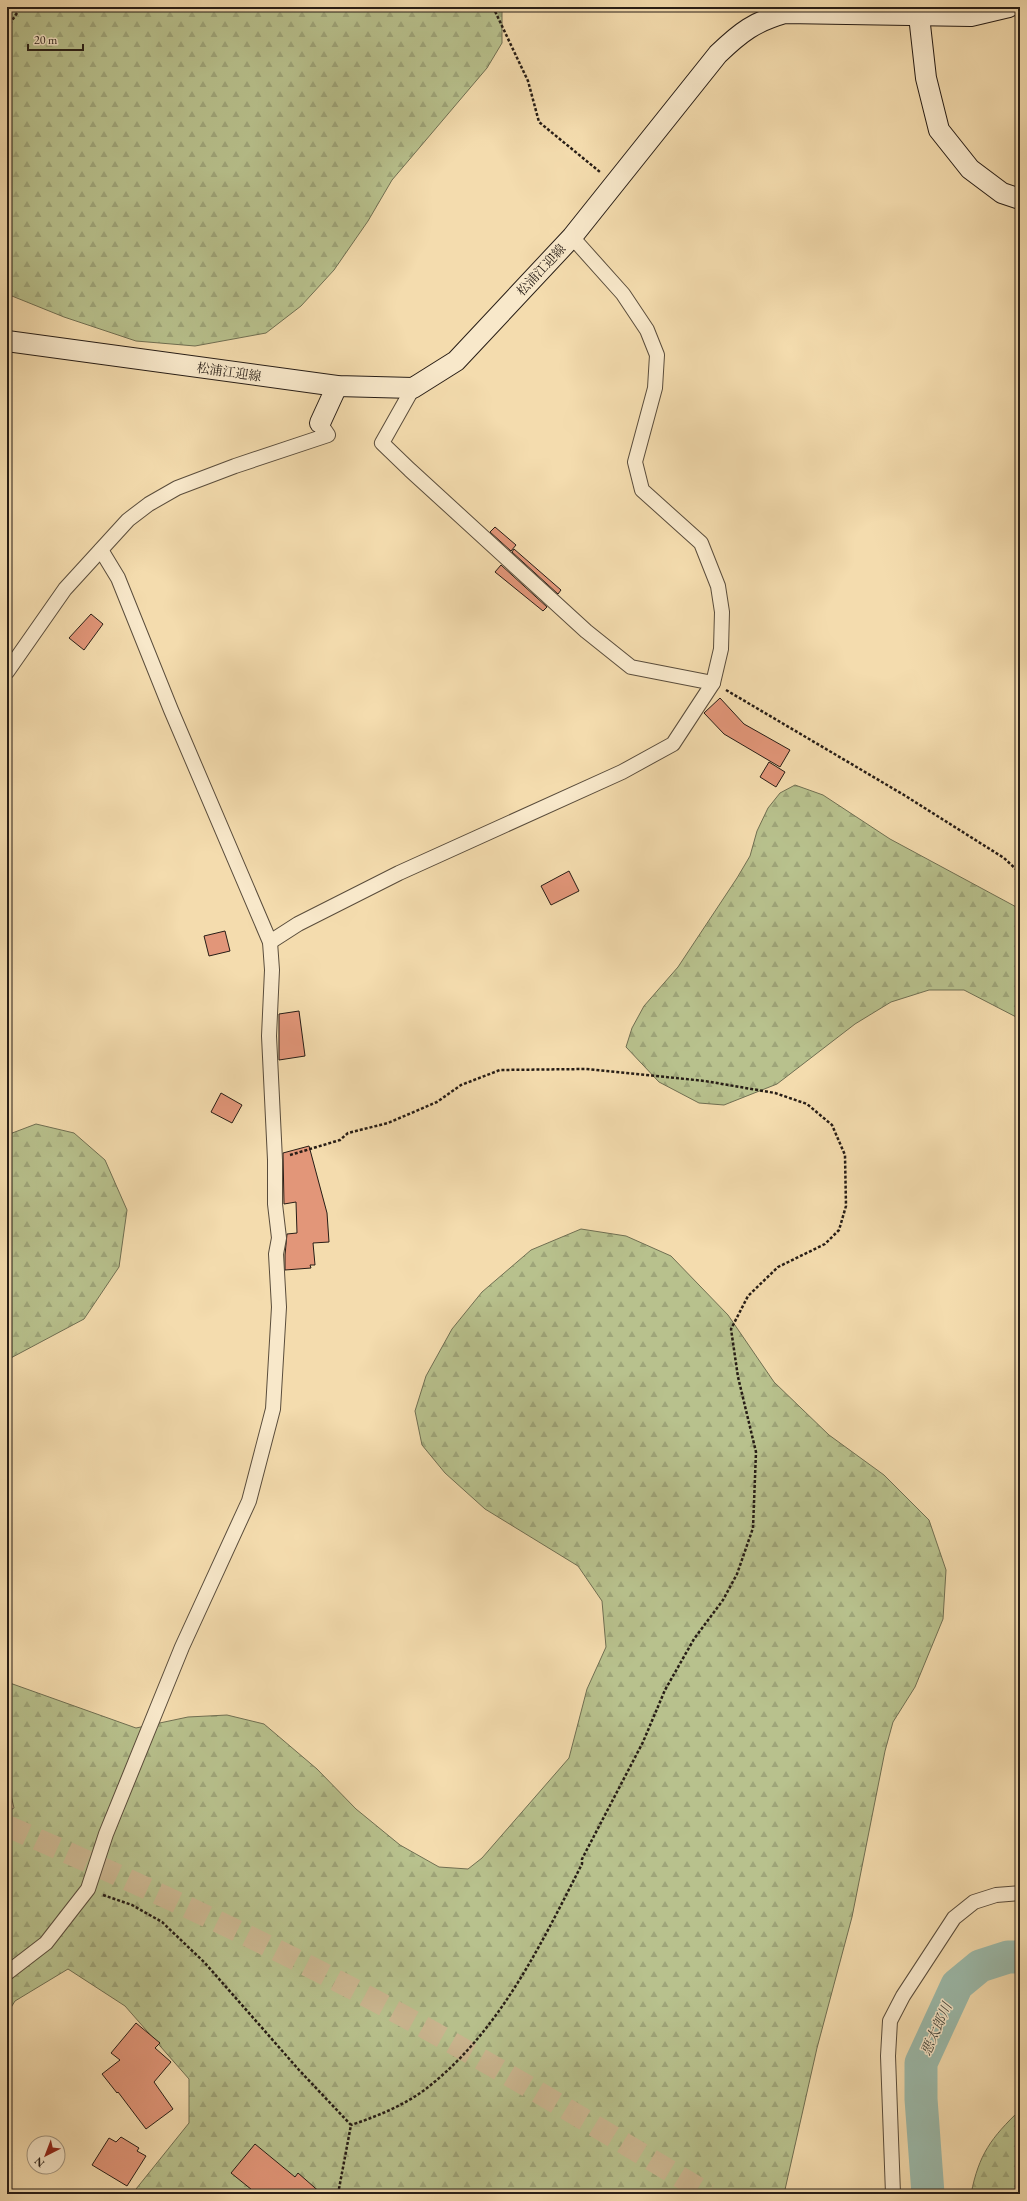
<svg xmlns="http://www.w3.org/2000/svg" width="1027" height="2201" viewBox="0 0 1027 2201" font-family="'EB Garamond','Noto Serif JP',serif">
	<defs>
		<pattern id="forest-firs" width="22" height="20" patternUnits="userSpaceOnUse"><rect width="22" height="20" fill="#b8c18d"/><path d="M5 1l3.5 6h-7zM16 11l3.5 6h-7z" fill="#9ea579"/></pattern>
	</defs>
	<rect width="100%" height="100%" fill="#f4dcae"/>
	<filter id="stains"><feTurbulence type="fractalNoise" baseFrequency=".005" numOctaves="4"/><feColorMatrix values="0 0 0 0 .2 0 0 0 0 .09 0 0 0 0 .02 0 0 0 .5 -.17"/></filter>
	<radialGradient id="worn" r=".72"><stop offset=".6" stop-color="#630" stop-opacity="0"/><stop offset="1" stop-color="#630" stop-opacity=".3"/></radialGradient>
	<g fill="url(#forest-firs)" stroke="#706f52">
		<polygon points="7,7 502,7 502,43 487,68 392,180 368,221 334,270 301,306 266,333 195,346 136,341 64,317 7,294"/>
		<polygon points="795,785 823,795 890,839 1020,909 1020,1019 964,990 929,990 891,1002 855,1024 777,1084 724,1105 699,1103 659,1082 626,1047 632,1028 644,1006 678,967 737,878 750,856 757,831 768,808 780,793"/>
		<polygon points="36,1124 74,1133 105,1160 127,1210 119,1267 84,1319 7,1360 7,1135"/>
		<polygon points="581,1229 626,1236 671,1256 728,1315 774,1382 829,1435 884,1475 929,1520 946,1570 943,1619 915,1687 893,1722 885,1751 852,1917 817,2048 784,2194 132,2194 189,2123 189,2079 125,2006 68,1969 15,2001 7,2014 7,1812 14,1808 7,1779 7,1682 136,1728 188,1717 227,1715 264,1724 317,1769 356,1809 400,1845 439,1867 468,1869 482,1858 569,1758 587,1689 606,1647 602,1601 578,1566 485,1509 445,1473 422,1445 415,1411 426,1376 452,1329 482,1292 531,1250"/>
		<path d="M 1020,2110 L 1020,2194 L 971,2194 C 979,2154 991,2138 1020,2110 Z"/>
	</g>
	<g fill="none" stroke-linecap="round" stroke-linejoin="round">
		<polyline stroke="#9cbbac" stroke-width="33" points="928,2194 921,2099 921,2063 957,1985 980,1966 1008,1957 1020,1957"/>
	</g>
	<g fill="#e29679" stroke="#271d16">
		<polygon points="495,527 516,545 511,551 490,532"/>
		<polygon points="514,549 561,590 558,594 512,552"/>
		<polygon points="501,565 547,607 543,611 495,572"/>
		<polygon points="91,614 103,624 84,650 69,638"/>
		<polygon points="720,698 744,724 790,750 780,767 724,734 704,713"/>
		<polygon points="769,762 785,772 776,787 760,777"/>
		<polygon points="569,871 579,891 551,905 541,886"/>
		<polygon points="225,931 230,951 209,956 204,936"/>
		<polygon points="299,1011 305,1056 279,1060 279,1014"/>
		<polygon points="221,1093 242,1105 232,1123 211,1112"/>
		<polygon points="309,1146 327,1213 329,1242 313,1243 315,1265 310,1265 311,1268 285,1270 285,1255 287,1234 297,1233 296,1202 284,1204 283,1153"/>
		<polygon points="136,2023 160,2043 155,2048 171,2062 154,2082 173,2109 146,2129 118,2092 117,2093 102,2074 120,2060 111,2053"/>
		<polygon points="121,2137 139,2148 137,2151 146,2156 127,2186 92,2165 109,2138 116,2142"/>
		<polygon points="255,2144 295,2177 298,2173 322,2194 257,2194 231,2173"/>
	</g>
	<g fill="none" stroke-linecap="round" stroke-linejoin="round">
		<path stroke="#cbb690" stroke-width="22" stroke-dasharray="22 11" stroke-linecap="butt" d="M 7,1826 C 117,1874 225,1923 332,1978 C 460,2044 584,2119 708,2194"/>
		<defs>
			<g id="street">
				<polyline points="413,388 382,443 410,470 586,631 631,667 713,683"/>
				<polyline points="7,672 65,589 128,520 149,504 177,488 235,466 328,435 320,423"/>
				<polyline points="270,942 298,924 399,873 622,772 673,744 713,683 721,649 722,612 718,586 701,543 642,490 635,462 655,388 657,355 647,330 623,294 572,237"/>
				<polyline points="7,1973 46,1943 88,1889 106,1834 182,1647 249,1501 273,1409 279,1307 276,1254 279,1238 275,1204 275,1160 269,1036 272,970 270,942 171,710 118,578 101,550"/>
				<polyline points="893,2194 888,2056 890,2021 903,1996 954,1918 974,1902 996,1895 1020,1893"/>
			</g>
			<g id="secondary">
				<polyline points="918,7 926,78 939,130 970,169 1002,193 1020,199"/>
				<path d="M 7,341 L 337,386 L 413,388 L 456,361 L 572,237 L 718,54 C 741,32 754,22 785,13 L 971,16 L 1009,7"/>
				<polyline points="320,423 337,386"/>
			</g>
		</defs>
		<use href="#street" stroke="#5a4d3c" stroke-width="16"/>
		<use href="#secondary" stroke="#271d16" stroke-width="22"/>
		<g stroke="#271d16" stroke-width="2.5" stroke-dasharray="3 2" stroke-linecap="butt">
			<polyline points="493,7 528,81 539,122 600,172"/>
			<polyline points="7,28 21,7"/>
			<polyline points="726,690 904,795 1004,858 1020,873"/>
			<path d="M 290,1155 L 340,1140 L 348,1133 L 388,1123 L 437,1102 L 461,1085 L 500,1070 L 586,1069 L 705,1081 L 775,1093 L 807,1104 L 832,1125 L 845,1155 L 846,1206 L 839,1230 L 825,1244 L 778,1267 L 748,1296 L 731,1329 L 738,1377 L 756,1452 L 753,1528 L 737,1574 L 723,1600 L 694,1639 L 665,1690 L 643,1742 L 582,1859 L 582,1864 C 541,1944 500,2031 427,2088 C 405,2105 378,2116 351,2125"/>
			<polyline points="103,1895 132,1905 162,1922 205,1963 299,2070 351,2125"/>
			<polyline points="338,2194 351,2125"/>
		</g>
		<use href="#street" stroke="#f8e8ca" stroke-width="14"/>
		<use href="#secondary" stroke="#f8e8ca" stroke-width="20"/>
	</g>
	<g text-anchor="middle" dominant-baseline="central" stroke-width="3" stroke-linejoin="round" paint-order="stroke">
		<g font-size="13" fill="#271d16" stroke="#f8e8ca">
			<text transform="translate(541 270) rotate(-47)">松浦江迎線</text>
			<text transform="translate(229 372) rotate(8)">松浦江迎線</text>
		</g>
		<g font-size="14" font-style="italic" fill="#4a4c43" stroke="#f8e8ca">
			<text transform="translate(936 2029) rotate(-66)">悪太郎川</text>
		</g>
	</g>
	<rect width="1027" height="2201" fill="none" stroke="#f4dcae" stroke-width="24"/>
	<rect x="8" y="8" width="1011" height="2185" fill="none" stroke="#271d16" stroke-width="2"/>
	<rect x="12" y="12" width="1003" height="2177" fill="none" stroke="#271d16"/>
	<g transform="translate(46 2155) rotate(222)"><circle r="19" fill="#f8e8ca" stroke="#a49782"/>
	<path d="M0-3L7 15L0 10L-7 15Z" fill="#8f2418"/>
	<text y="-6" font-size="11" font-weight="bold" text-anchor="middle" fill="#271d16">N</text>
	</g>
	<path d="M28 44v6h55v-6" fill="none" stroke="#271d16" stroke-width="2"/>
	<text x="34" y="44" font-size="12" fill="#271d16" stroke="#f8e8ca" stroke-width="3" paint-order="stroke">20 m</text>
	<rect width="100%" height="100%" filter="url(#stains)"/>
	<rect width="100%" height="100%" fill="url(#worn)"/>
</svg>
